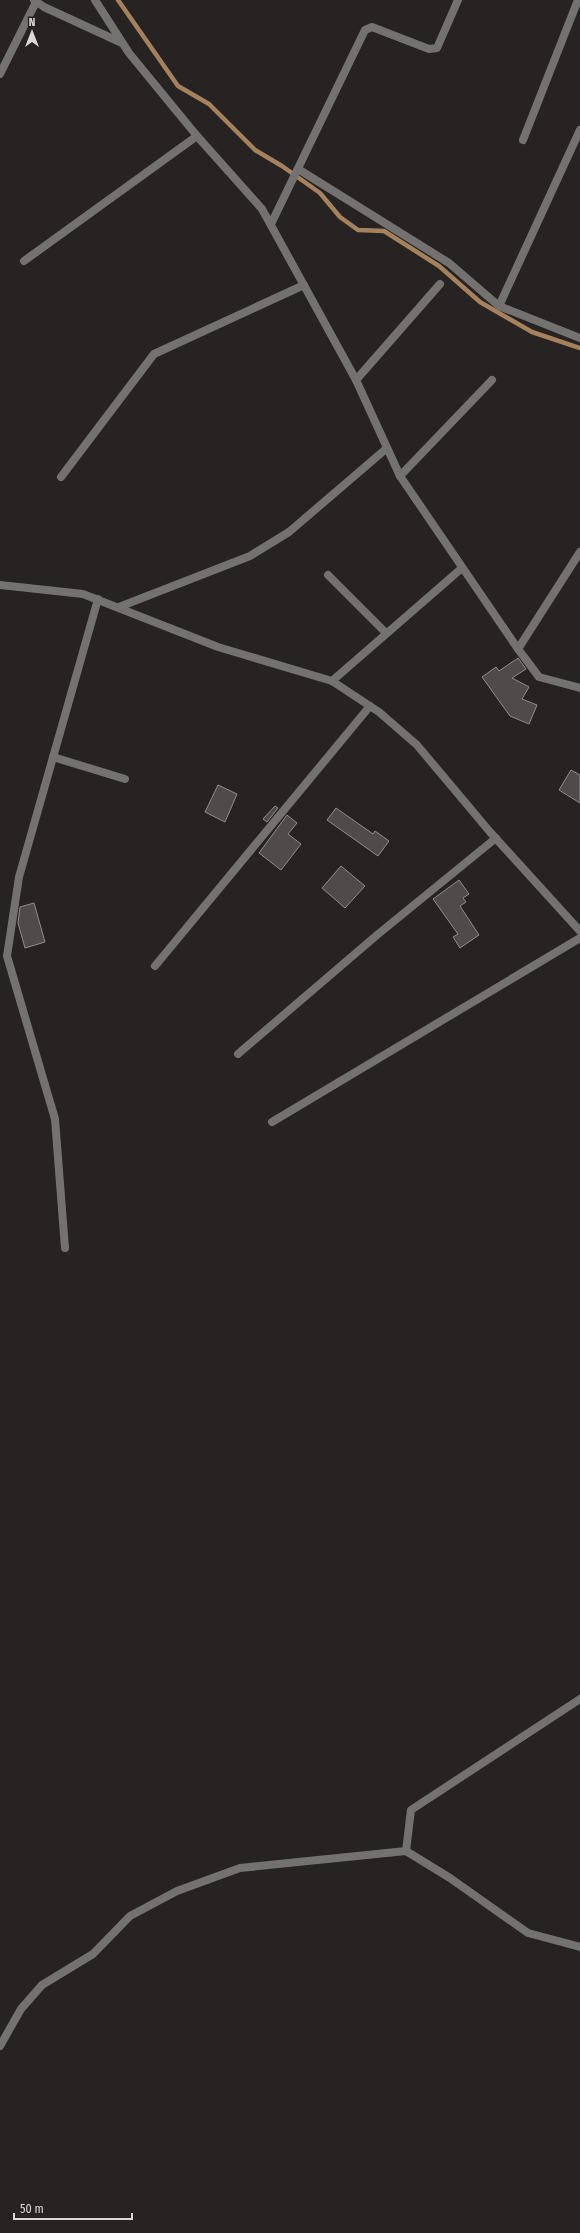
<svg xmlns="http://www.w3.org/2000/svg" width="580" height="2233" viewBox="0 0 580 2233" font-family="'Fira Sans Condensed',sans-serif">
	<rect width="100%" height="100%" fill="#262322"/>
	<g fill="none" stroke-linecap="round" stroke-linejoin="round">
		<polyline stroke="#a6815e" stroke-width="4.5" points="118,0 178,86 209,104 255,150 282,166 320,193 340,217 358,230 384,231 439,266 480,302 532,332 580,348"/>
	</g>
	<g fill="#4e4b4a" stroke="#908d8b">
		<polygon points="518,658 526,669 512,678 529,687 522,699 537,705 529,724 510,716 482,677 496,667 499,671"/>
		<polygon points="571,770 580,775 580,803 559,790"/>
		<polygon points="218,785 237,794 225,822 205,812"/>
		<polygon points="275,806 278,808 267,822 263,819"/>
		<polygon points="336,808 373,834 375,831 389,841 378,856 327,820"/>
		<polygon points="287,815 297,823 288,834 301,844 281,870 259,853"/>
		<polygon points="341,866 365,886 345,908 322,888"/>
		<polygon points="459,880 469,894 463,898 466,902 460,906 479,935 460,948 453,937 458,934 433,899"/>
		<polygon points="34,903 45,942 25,948 18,923 20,907"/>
	</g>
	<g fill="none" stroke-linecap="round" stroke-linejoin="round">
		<g stroke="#737271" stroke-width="8">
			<polyline points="356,380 440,284"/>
			<polyline points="328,575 386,633"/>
		</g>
		<g stroke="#737271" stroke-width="8">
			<polyline points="34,0 44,7 122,43"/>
			<polyline points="95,0 129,53 197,136 262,209 356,380 400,476 518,649 539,677 580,688"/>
			<polyline points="0,74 37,0"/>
			<polyline points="523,140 578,0"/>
			<polyline points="298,169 449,263 499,306 580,338"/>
			<polyline points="271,224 365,30 372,27 429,49 437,48 458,0"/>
			<polyline points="24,261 197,136"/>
			<polyline points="499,306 580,130"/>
			<polyline points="400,476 492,380"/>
			<polyline points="61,477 154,354 304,285"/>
			<polyline points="0,585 83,594 218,647 332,681 379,712 417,745 490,832 580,931"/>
			<polyline points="119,607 250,556 289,532 387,448"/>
			<polyline points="518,649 580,552"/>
			<polyline points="332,681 462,568"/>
			<polyline points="53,757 125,779"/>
			<polyline points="155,966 370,706"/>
			<polyline points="238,1054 377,935 496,838"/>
			<polyline points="272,1122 580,938"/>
			<polyline points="65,1248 55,1119 7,956 19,877 98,599"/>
			<polyline points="406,1851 411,1810 580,1699"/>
			<polyline points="0,2046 21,2009 42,1985 93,1954 130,1916 177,1891 240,1868 406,1851 450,1878 528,1933 580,1947"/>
		</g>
	</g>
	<g transform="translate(32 32)" stroke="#262322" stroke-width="3" paint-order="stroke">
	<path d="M0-3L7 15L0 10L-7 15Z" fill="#dbd9d8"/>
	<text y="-6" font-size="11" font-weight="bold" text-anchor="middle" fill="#dbd9d8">N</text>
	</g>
	<path d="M14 2213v6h118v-6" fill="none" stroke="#dbd9d8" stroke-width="2"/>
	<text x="20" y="2213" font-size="12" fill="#dbd9d8" stroke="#262322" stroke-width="3" paint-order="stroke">50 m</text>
</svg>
